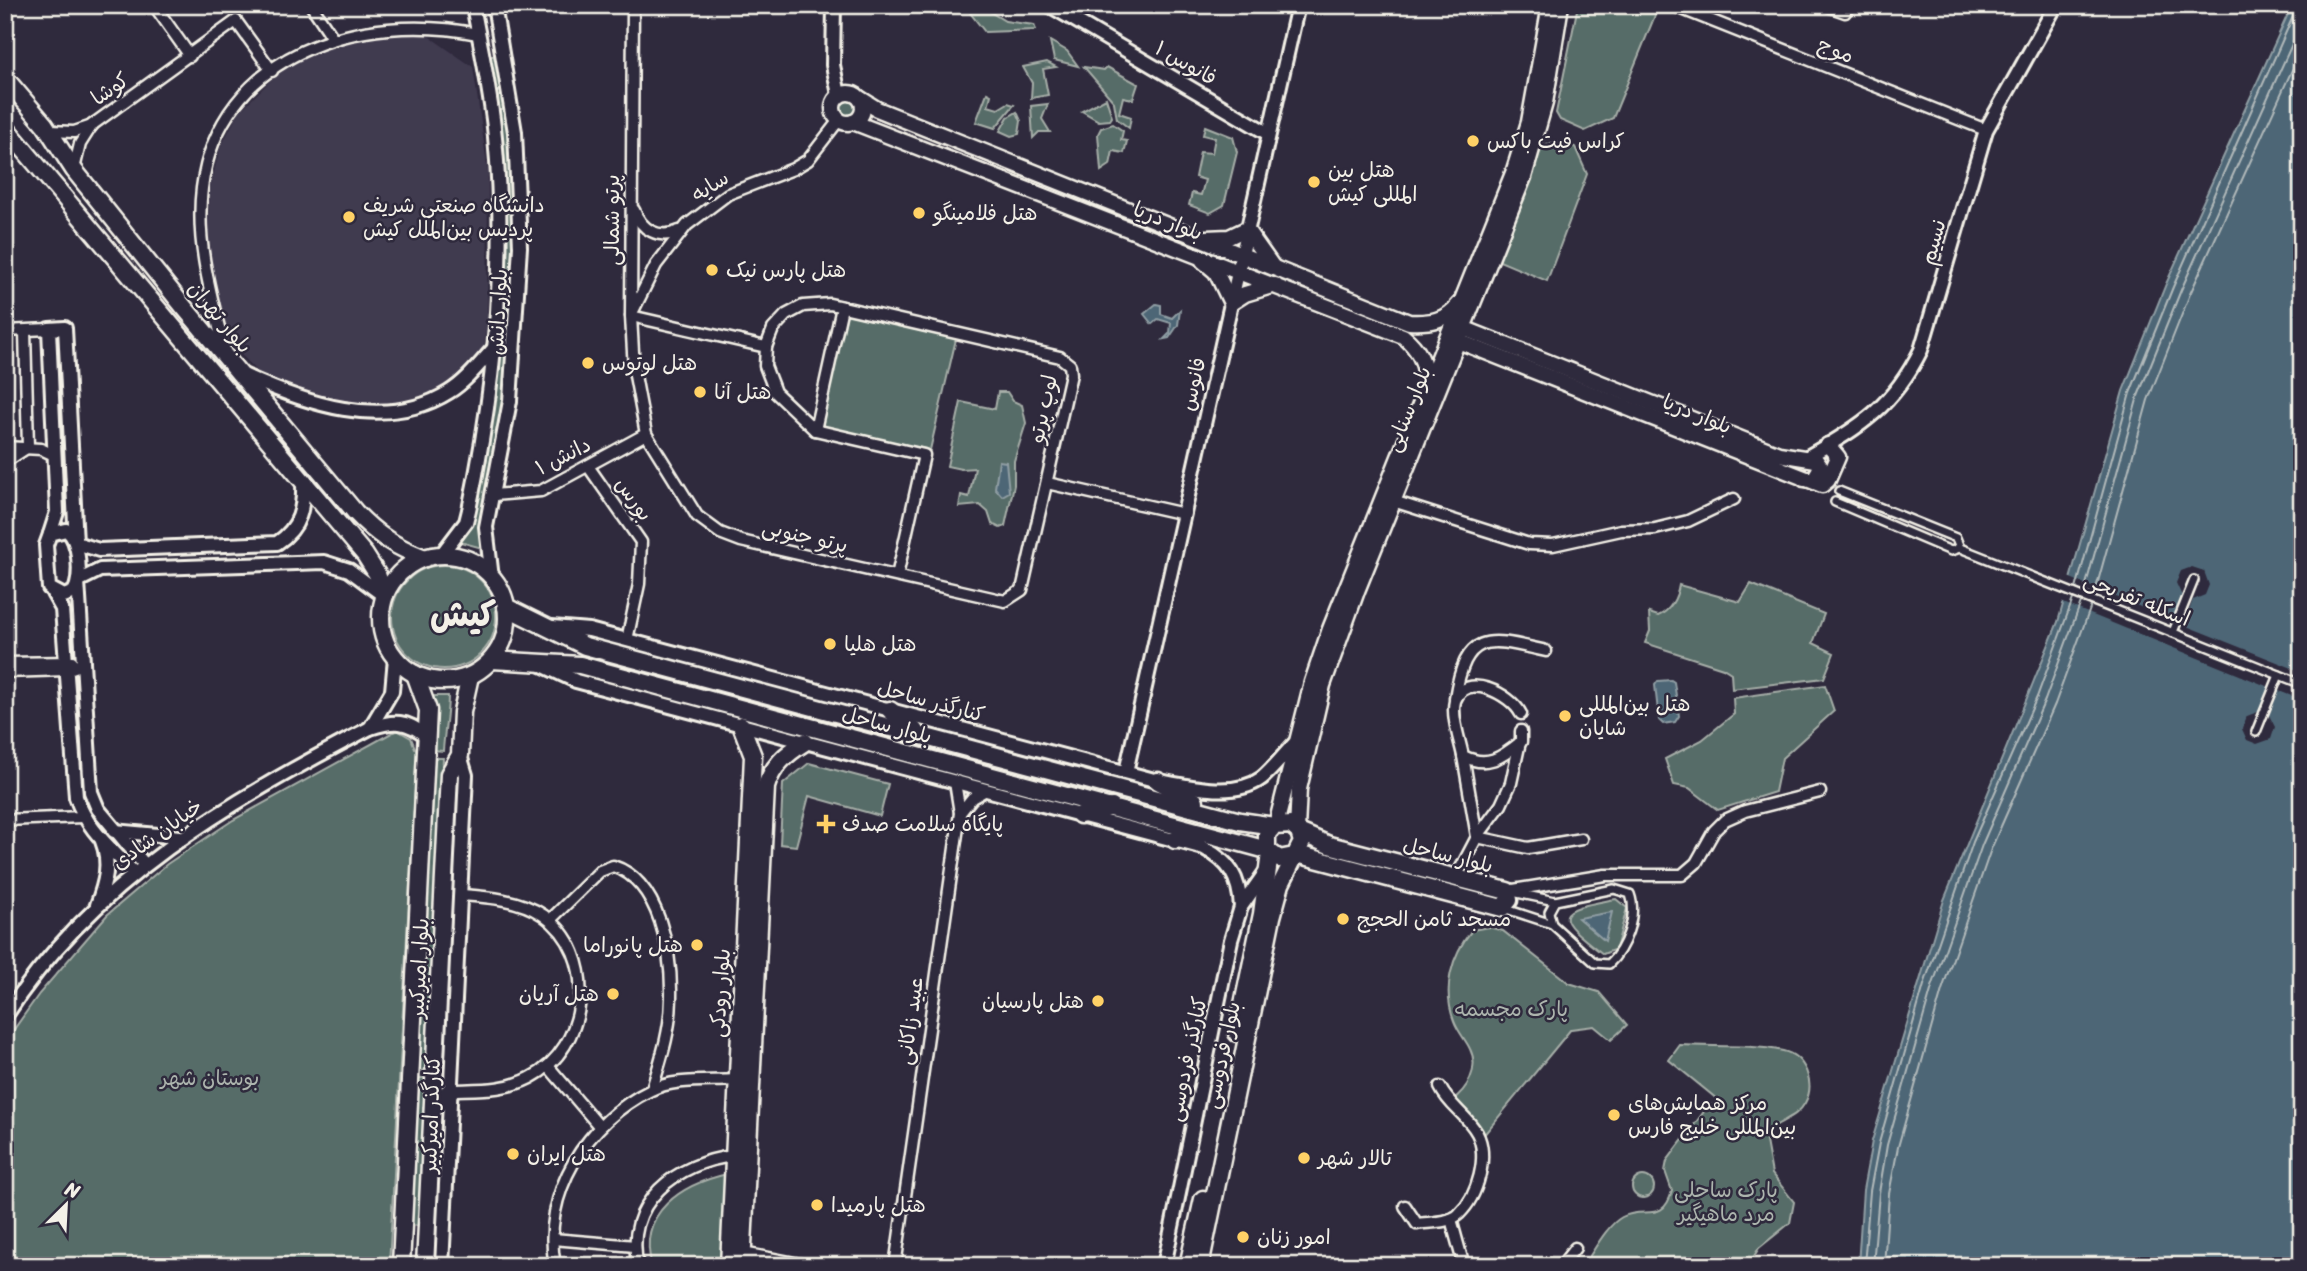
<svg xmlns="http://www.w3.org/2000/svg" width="2307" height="1271" viewBox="0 0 2307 1271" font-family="Sriracha,'Playpen Sans Arabic',sans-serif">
	<rect width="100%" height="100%" fill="#2f2a3d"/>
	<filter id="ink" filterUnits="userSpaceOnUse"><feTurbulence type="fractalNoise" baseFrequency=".0143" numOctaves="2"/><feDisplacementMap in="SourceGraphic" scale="14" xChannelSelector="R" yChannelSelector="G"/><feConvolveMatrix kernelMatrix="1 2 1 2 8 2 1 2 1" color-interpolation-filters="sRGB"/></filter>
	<g filter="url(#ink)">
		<polygon fill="#413a50" points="385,33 424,33 473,67 488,172 487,322 484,346 468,371 443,391 416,401 357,407 304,397 262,376 233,346 225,329 212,273 208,225 210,187 220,148 239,112 285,66 341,41"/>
		<g fill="#576c67" stroke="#a6aea8" stroke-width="2">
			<polygon points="964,5 979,5 1005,21 1034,25 1036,30 985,32"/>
			<polygon points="1578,5 1637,5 1656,13 1613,118 1585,131 1560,120 1556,113"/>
			<polygon points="1050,41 1067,51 1078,66 1054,60"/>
			<path d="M 494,55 L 509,132 L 514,247 L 504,400 L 481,522 L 482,548 L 460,542 C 478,515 482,482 487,451 C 511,320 510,189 488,58 Z"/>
			<polygon points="1047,62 1056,67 1043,69 1048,95 1031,98 1032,83 1023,67"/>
			<polygon points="1084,67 1104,70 1107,67 1138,84 1133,99 1123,97 1119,113 1131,117 1129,128 1117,119 1114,102"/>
			<polygon points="987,93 991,95 988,106 998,109 1008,103 1014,105 995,128 976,122"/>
			<circle cx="848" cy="108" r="11"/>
			<polygon points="1106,98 1112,117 1110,120 1099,121 1082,111"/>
			<polygon points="1048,104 1042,119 1050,132 1039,132 1033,138 1031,106"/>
			<polygon points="1017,112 1021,121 1019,134 1011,136 1000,131 1008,117"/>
			<polygon points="1113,124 1123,131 1121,140 1127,141 1124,153 1113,151 1110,165 1101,171 1098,134 1101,128"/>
			<polygon points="1205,126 1233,137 1237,152 1224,205 1210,213 1189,205 1192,193 1201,195 1205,180 1195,177 1200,152 1212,153 1215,138 1203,135"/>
			<polygon points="1555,142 1575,147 1587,174 1547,281 1497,260 1542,147"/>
			<polygon points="847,314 956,339 930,450 821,426"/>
			<polygon points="998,392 1007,392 1013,401 1022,405 1026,423 1014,461 1014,485 1005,526 1000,528 992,524 988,512 980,505 959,507 961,495 969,497 975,468 961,469 947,466 961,402 995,409"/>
			<circle cx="444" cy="617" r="52"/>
			<path d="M 1751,584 L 1824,614 L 1813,643 L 1834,653 L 1824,678 L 1732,689 L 1731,673 L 1723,668 L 1645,643 L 1650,631 L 1649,613 L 1658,616 C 1670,611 1677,598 1679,585 L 1740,602 Z"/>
			<polygon points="1825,685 1834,711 1782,758 1775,792 1718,810 1689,788 1674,785 1665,759 1702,740 1734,714 1733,698"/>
			<path d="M 434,696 L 448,696 C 448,713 444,733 443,751 L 433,750 Z"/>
			<polygon points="397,730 411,738 417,753 389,1266 5,1266 5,1042 39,994 107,915 167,864 233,820"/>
			<polygon points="433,758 443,758 428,1071 417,1070"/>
			<polygon points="809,763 888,784 880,816 809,796 796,846 780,844 783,784"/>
			<polygon points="456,775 461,775 446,1072 442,1072"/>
			<path d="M 1616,899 L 1627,908 L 1616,949 L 1603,954 C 1552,915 1553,910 1616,899 Z"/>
			<path d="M 1489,927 L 1503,931 L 1569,983 L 1599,992 L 1627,1025 L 1611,1040 L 1594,1026 L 1571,1029 L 1483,1136 L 1473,1119 L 1451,1101 C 1467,1090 1480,1069 1470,1049 C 1466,1040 1458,1032 1454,1021 C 1442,989 1451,956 1472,930 Z"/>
			<path d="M 1680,1045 C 1713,1047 1751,1044 1783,1051 C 1805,1056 1816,1083 1805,1103 C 1796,1120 1775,1120 1765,1136 L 1772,1174 L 1794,1202 L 1790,1223 L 1759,1248 L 1748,1266 L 1583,1266 C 1594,1251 1606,1226 1622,1217 C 1644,1205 1663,1225 1672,1191 L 1665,1171 L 1667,1161 L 1709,1105 L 1723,1104 L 1669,1060 Z"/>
			<polygon points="417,1078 427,1078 420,1226 410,1225"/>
			<polygon points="445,1102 439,1226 435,1226 440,1107"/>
			<path d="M 727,1174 L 722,1266 L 652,1266 C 636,1212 683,1184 727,1174 Z"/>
			<circle cx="1643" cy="1187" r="11"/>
		</g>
		<g fill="#4d6676" stroke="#909ea4" stroke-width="2">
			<polygon points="2292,5 2302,5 2302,1266 1858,1266 1863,1190 1872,1141 1944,900 2058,622 2123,391 2166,284"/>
			<polygon points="1156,304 1161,305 1161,314 1172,318 1180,310 1178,325 1169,338 1164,339 1170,333 1171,323 1158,319 1152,324 1144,314"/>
			<polygon points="999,461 1006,462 1009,492 1002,496 995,488"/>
			<polygon points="1671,680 1674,682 1679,716 1675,722 1663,724 1659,720 1655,685 1658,681"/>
			<polygon points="1612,912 1605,941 1578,918"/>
		</g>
		<polygon fill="#2f2a3d" points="2192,567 2204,571 2209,585 2205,595 2193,600 2184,625 2302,672 2302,700 2279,691 2269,715 2275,727 2271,739 2257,744 2247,740 2242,729 2247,716 2260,711 2269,687 2061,602 2068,577 2172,620 2182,596 2176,583 2181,571"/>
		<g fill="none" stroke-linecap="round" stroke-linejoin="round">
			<g stroke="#b1b9ba" stroke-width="2">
				<polyline points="2076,589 2130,393 2173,287 2298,5"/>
				<polyline points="2084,592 2138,396 2181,290 2302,22"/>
				<polyline points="2094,596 2148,400 2190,294 2302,48"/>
				<polyline points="1864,1266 1870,1191 1879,1143 1924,985 1973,842 2037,697 2073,599"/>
				<polyline points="1873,1266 1879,1193 1887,1145 1932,987 1982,845 2045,700 2081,602"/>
				<polyline points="1884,1266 1889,1194 1898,1147 1942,990 1991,849 2055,704 2091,606"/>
			</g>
			<defs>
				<g id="pedestrian">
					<polyline points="1835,502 1951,551 1960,548 1956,538 1839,491"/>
					<polyline points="1960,548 2302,684"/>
					<polyline points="2173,632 2194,580"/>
					<polyline points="2256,732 2279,675"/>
					<path d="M 1614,889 L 1630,894 C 1638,916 1625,949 1609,964 L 1595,963 L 1552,924 L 1549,912 L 1555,901 Z"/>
					<polyline points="1512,892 1555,901"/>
					<polyline points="1503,908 1552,924"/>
				</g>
				<g id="minor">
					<polyline points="154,5 190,56"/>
					<polyline points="311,5 333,38"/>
					<polyline points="633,5 631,316 634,370 646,434 697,516 720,533 741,541 1005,601 1022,590 1071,374 1070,365 1060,357 830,304 803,306 786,315 773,329 766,347 765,366 775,392 815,430 924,455 897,576"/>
					<polyline points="1672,5 1986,130"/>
					<polyline points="1825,5 1845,12 1850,5"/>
					<polyline points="49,131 74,132 92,126"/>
					<polyline points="74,169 80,144 92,125 236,21 272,71"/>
					<path d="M 634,210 C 641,230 659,240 679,231"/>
					<polyline points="632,313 656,265 687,225 728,194 793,169 808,160 839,120"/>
					<polyline points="631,316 766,347"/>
					<polyline points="5,331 49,329"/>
					<path d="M 225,351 C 212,299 195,243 202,188 C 219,53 361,10 478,34"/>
					<polyline points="815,430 842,307"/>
					<polyline points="5,447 41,449 54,455"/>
					<polyline points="5,462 28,447 25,331"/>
					<polyline points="588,466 641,542 639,584 627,640"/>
					<polyline points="1047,483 1184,514"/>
					<polyline points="493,495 541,491 646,434"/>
					<polyline points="1393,501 1529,544 1553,545 1621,530 1655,529 1688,521 1734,499"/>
					<polyline points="5,663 72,662"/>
					<polyline points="5,672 66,670 83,664"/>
					<path d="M 1455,698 C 1466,629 1489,638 1546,651"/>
					<path d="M 1521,731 L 1521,742 C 1501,758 1487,768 1463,756 C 1460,741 1451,716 1455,701 C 1465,671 1511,694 1521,714"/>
					<polyline points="1463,756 1477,837"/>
					<polyline points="960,813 972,798 986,790"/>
					<polyline points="5,820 83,817"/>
					<polyline points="1477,837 1528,848 1581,839"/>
					<polyline points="1455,879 1477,837 1501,805 1511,783 1520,742"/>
					<polyline points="1507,891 1605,875 1682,875 1696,863 1714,831 1725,820 1745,811 1820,792"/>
					<path d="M 550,920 L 600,871 L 613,866 C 660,881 672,954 671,998 C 671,1029 661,1059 652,1089"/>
					<polyline points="548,1066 599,1126"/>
					<path d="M 451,1090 C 477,1089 505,1091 530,1078 C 589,1048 600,954 543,915 C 519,899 488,897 460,895"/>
					<path d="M 1405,1206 L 1417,1224 C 1430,1222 1450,1223 1459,1214 C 1478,1196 1489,1156 1477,1133 C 1467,1115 1449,1106 1440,1087"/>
					<polyline points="1451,1219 1464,1266"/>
					<polyline points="553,1239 635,1246"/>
					<polyline points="743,1253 811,1266"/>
					<path d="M 555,1266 C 541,1193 587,1121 651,1090 C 674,1078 710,1082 736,1080"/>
					<path d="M 638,1266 C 623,1203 677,1162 734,1156"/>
					<polyline points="895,1266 960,813 955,782"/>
					<polyline points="1561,1266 1575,1248"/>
				</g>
				<g id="tertiary">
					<polyline points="834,5 833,65 839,95"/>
					<polyline points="1049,5 1267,133"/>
					<path d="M 241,374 C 302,402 384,433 449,392 C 467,381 481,362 495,347"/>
					<path d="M 1809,456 C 1862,426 1893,406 1921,350 L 1986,130 L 2056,5"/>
					<path d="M 66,530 C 80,539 82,578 74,592 L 64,596 L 49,588 L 46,545 L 50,534 Z"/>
					<path d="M 50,534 L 57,512 L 49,329 L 65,328 L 76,543 L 99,550 L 277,543 C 301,527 304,508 303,480"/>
					<path d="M 441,555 L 466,522 L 469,510 C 495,387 507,263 495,137 C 491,93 481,49 473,5"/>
					<polyline points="492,578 486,527 510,401 520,247 515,132 494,5"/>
					<path d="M 53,593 L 62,609 L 76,797 C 87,830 111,848 134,873"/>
					<path d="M 552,627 L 589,630 L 1158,781 C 1189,786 1234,799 1262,778 C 1274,768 1285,753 1297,741"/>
					<path d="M 542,665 L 576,681 L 1204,848 C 1230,862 1239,877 1241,907"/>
					<polyline points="370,728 392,691 395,658"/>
					<polyline points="1126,772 1298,5"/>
					<polyline points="114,831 180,837"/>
					<polyline points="144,864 98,809 91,792 78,581 100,570 324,562 349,570 384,596"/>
					<path d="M 97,905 C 105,884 111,863 102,841"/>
					<path d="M 5,1017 C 92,880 231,801 370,728 C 394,720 407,720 426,736"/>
					<polyline points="442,1266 466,775 460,755"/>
					<polyline points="1164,1266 1231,940 1241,907 1267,870"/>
				</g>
				<g id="secondary">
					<circle cx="848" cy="108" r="15"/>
					<path d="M 861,99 L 877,109 L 1409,322 C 1430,323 1446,321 1459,304"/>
					<path d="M 853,122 L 1403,336 C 1419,349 1428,366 1425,387"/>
					<polyline points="1206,238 1229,237 1246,229 1273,267"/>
					<polyline points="1203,261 1216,272 1231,303 1245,294 1275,285"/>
					<polyline points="1463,328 1779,454 1816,460 1821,467 1814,479 1804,479"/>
					<polyline points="1458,341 1822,485 1828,480 1838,457 1828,445"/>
					<polyline points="1276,825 1312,682 1330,629 1513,173 1529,122 1550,5"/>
					<polyline points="1297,829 1299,789 1323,685 1357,591 1524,177 1545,103 1561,5"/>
				</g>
				<g id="primary">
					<path d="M 5,78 L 45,125 L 74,170 L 183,306 L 355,512 C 377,535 395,547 425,558"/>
					<polyline points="5,127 365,555 377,574 384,596"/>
					<circle cx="444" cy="618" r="63"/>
					<polyline points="506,607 585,646 1240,821 1274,826"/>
					<polyline points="492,660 580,665 1267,850"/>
					<polyline points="890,710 915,731"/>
					<polyline points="1158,781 1195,801"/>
					<polyline points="1080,815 1112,807"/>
					<polyline points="1175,840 1203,834"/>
					<polyline points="1297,854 1502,908 1509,900 1507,891 1329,845 1299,832"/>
					<polyline points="1237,1033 1262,914 1270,853"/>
					<polyline points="433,1108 451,1090"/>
					<polyline points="401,1266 428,710 415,674"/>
					<polyline points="425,1266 449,774 460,755 462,712 470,676"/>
					<polyline points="729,1266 753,756 741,725"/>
					<path d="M 742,1266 L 766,787 C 772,766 786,754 805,742"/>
					<polyline points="1188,1266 1203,1199"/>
					<polyline points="1200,1266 1272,917 1281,884 1302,842 1299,832 1291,825 1274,826 1267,834 1267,850 1279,859 1294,856"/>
				</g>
			</defs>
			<use href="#pedestrian" stroke="#f4f1e8" stroke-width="12"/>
			<use href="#minor" stroke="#f4f1e8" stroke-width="15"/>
			<use href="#tertiary" stroke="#f4f1e8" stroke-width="18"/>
			<use href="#secondary" stroke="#f4f1e8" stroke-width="19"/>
			<use href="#primary" stroke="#f4f1e8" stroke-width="21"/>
			<use href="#pedestrian" stroke="#2f2a3d" stroke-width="7"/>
			<use href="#minor" stroke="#2f2a3d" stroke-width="10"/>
			<use href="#tertiary" stroke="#2f2a3d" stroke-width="12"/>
			<use href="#secondary" stroke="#2f2a3d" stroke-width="14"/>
			<use href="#primary" stroke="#2f2a3d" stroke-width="16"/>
		</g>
	</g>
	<g fill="#ffd166" stroke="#2f2a3d" stroke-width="2.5">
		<circle cx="1473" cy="141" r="7"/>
		<circle cx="1314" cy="182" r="7"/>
		<circle cx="919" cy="213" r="7"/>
		<circle cx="349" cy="217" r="7"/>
		<circle cx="712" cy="270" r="7"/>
		<circle cx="588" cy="363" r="7"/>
		<circle cx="700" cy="392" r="7"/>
		<circle cx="830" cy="644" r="7"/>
		<circle cx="1565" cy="716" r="7"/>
		<path d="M822.5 813.5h7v7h7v7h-7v7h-7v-7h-7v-7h7z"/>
		<circle cx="1343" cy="919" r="7"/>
		<circle cx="697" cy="945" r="7"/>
		<circle cx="613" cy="994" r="7"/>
		<circle cx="1098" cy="1001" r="7"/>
		<circle cx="1614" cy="1115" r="7"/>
		<circle cx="513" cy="1154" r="7"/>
		<circle cx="1304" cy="1158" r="7"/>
		<circle cx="817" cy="1205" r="7"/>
		<circle cx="1243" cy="1237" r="7"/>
	</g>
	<g text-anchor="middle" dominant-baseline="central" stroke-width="5" stroke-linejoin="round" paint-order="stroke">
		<g font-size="21" fill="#f4f1e8" stroke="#2f2a3d">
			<text transform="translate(1836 50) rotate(22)">موج</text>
			<text transform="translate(1186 63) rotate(30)">فانوس ۱</text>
			<text transform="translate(110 89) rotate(-35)">کوشا</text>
			<text transform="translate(710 186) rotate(-33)">سایه</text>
			<text transform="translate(612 220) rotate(-90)">پرتو شمالی</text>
			<text transform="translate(1168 221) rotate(21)">بلوار دریا</text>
			<text transform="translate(1933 242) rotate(-74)">نسیم</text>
			<text transform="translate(498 312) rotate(-87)">بلوار دانش</text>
			<text transform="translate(220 317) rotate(50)">بلوار تهران</text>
			<text transform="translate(1193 384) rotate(-77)">فانوس</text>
			<text transform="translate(1043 409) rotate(-78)">لوپ پرتو</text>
			<text transform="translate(1408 409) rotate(-68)">بلوار سنایی</text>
			<text transform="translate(1697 414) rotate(22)">بلوار دریا</text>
			<text transform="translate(563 456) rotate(-27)">دانش ۱</text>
			<text transform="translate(634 499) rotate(55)">بورس</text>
			<text transform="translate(805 536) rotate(13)">پرتو جنوبی</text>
			<text transform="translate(2137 599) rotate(22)">اسکله تفریحی</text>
			<text transform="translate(931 701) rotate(15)">کنارگذر ساحل</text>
			<text transform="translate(887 725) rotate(15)">بلوار ساحل</text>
			<text transform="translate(157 834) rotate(-36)">خیابان شادی</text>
			<text transform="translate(1448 855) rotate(14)">بلوار ساحل</text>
			<text transform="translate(419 968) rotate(-87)">بلوار امیرکبیر</text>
			<text transform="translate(720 993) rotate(-86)">بلوار رودکی</text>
			<text transform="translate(910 1021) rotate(-82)">عبید زاکانی</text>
			<text transform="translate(1222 1055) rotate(-78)">بلوار فردوسی</text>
			<text transform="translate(1187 1059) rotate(-78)">کنارگذر فردوسی</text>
			<text transform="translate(431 1114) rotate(-88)">کنارگذر امیرکبیر</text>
		</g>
		<g font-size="21" fill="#f4f1e8" stroke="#2f2a3d" text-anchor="start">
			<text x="1487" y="141">کراس فیت باکس</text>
			<text x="1328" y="170">هتل بین<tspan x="1328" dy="24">المللی کیش</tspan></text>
			<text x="363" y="205">دانشگاه صنعتی شریف<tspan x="363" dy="24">پردیس بین‌الملل کیش</tspan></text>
			<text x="933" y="213">هتل فلامینگو</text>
			<text x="726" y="270">هتل پارس نیک</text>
			<text x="602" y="363">هتل لوتوس</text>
			<text x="714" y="392">هتل آنا</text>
			<text x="844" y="644">هتل هلیا</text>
			<text x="1579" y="704">هتل بین‌المللی<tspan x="1579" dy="24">شایان</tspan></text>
			<text x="842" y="824">پایگاه سلامت صدف</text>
			<text x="1357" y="919">مسجد ثامن الحجج</text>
			<text x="683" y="945" text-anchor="end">هتل پانوراما</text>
			<text x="599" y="994" text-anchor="end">هتل آریان</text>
			<text x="1084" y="1001" text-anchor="end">هتل پارسیان</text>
			<text x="1628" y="1103">مرکز همایش‌های<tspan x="1628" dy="24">بین‌المللی خلیج فارس</tspan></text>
			<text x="527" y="1154">هتل ایران</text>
			<text x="1318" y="1158">تالار شهر</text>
			<text x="831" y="1205">هتل پارمیدا</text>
			<text x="1257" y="1237">امور زنان</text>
		</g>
		<g font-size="21" fill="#adb5ae" stroke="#2f2a3d">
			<text x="1511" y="1009">پارک مجسمه</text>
			<text x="210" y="1078">بوستان شهر</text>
			<text x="1726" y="1190">پارک ساحلی<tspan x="1726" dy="24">مرد ماهیگیر</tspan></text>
		</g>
		<g font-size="35" font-weight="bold" fill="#f4f1e8" stroke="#2f2a3d">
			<text x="463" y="614">كيش</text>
		</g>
	</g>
	<rect width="2307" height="1271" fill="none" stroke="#2f2a3d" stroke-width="28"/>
	<rect x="14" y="14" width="2279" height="1243" fill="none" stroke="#f4f1e8" stroke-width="2.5" filter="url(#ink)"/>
	<g transform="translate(66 1205) rotate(24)" stroke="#2f2a3d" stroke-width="5" paint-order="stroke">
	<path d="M0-5L12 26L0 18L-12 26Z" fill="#f4f1e8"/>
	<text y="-10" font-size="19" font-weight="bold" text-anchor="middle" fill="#f4f1e8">N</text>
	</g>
</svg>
